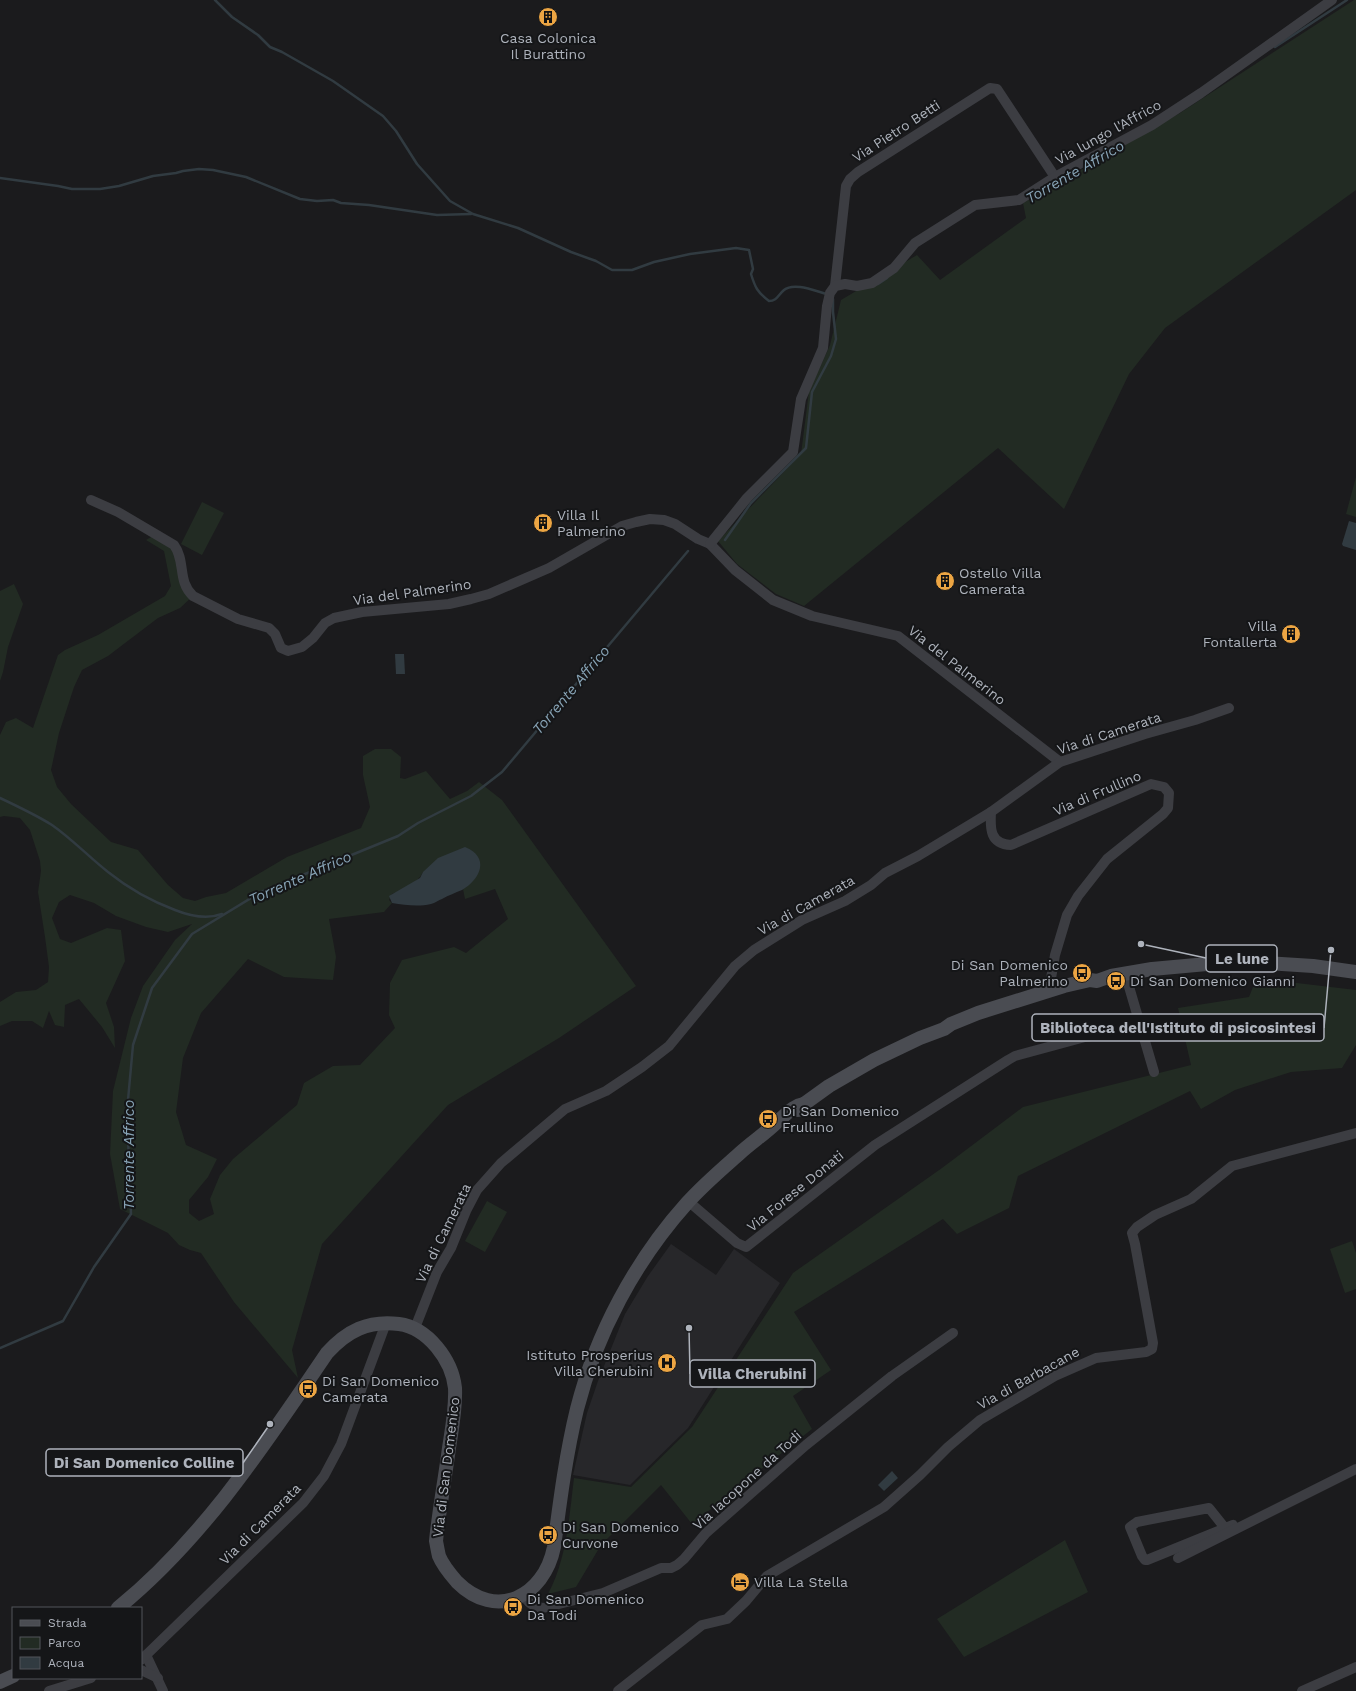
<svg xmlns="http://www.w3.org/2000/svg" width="1356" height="1691" viewBox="0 0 1356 1691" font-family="'Work Sans',sans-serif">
	<rect width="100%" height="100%" fill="#1b1b1d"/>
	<polygon fill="#27272a" points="671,1244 716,1275 734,1249 780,1283 688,1428 630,1485 573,1475 587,1413 598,1381 625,1314 648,1276"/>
	<g fill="#222b23" fill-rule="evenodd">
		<polygon points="1354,0 1356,0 1356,190 1165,328 1129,374 1064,509 998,448 804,606 776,594 737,564 718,541 801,454 809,391 830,345 841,300 917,255 940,280 1026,218 1023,203 1180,113"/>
		<polygon points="1356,477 1356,517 1346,514"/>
		<polygon points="202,502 224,513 202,555 181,544"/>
		<path d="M 156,534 L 174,545 L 193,596 L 180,608 L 158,618 L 108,656 L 82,670 L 74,687 L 59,733 L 51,770 L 57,787 L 71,804 L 111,842 L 138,850 L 168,885 L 183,898 L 195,901 L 206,897 L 226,893 L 287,857 L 361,828 L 370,807 L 363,775 L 363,756 L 375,749 L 391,749 L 401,757 L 400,778 L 405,779 L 426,771 L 450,799 L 467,791 L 479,782 L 502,800 L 636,986 L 559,1038 L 448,1105 L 322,1244 L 292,1350 L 298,1378 L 234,1302 L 201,1253 L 190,1250 L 179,1245 L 168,1233 L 120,1209 L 110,1154 L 113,1091 L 131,1018 L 143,986 L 175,940 L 192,924 L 168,932 L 146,927 L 116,916 L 94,903 L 70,895 L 59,902 L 52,918 L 60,939 L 71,943 L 107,928 L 121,930 L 125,961 L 106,1003 L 114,1027 L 115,1048 L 102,1027 L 79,999 L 65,1005 L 64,1027 L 55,1025 L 49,1011 L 43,1028 L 32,1021 L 12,1021 L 0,1026 L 0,1002 L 16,992 L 36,990 L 48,982 L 49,967 L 45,937 L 38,892 L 41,871 L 40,861 L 30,830 L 20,818 L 4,816 L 0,817 L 0,735 L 6,722 L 16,718 L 33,728 L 58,655 L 65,650 L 98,635 L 165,596 L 171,586 L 164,551 L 146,540 ZM 423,872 L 475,878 L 463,889 L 465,899 L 495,889 L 508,919 L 466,953 L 454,947 L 402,960 L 390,983 L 389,1015 L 395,1028 L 360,1065 L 333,1066 L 304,1083 L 297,1105 L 233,1159 L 220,1175 L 210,1199 L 214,1214 L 199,1221 L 189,1213 L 189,1200 L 208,1177 L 217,1159 L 186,1145 L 176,1112 L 183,1058 L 201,1013 L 248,959 L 284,977 L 333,980 L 336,957 L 329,919 L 384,912 L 392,903 L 389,900 L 392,894 C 403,890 418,883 423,872 Z"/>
		<polygon points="14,584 23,604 8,647 3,672 0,681 0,591"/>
		<path d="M 1280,981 L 1356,990 L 1356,1045 L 1342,1068 L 1291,1072 L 1235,1090 L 1201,1109 L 1190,1091 L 1018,1176 L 1009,1208 L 957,1234 L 943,1219 L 794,1312 L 831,1370 L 793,1396 L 812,1429 L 692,1524 L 661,1485 L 601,1545 L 576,1587 L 548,1594 C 567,1558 569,1518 574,1478 L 631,1487 L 692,1427 L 793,1273 L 942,1168 L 1023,1107 L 1191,1065 L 1178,1008 L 1249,997 L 1253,987 Z"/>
		<polygon points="487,1201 507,1212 485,1252 465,1241"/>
		<polygon points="1352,1241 1356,1253 1356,1289 1345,1293 1330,1249"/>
		<polygon points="1065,1540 1088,1592 964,1657 937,1619"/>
	</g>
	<g fill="#313b41">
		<polygon points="1349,521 1356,523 1356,550 1343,546 1342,544"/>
		<polygon points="395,654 404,654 405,674 396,674"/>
		<path d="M 465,847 C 490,857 481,879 462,890 C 455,893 449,895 442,899 C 439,900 435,903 431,904 C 418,907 405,905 392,903 L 389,896 L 420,878 L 423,872 L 438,858 Z"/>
		<polygon points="892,1471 898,1478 884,1491 878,1485"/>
	</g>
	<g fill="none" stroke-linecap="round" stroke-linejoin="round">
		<g stroke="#313b41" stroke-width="2.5">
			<path d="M 215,0 L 232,17 L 258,35 L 270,47 L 282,52 L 333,81 L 383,116 L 396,131 L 417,164 L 450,201 L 473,214 L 518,228 L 571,252 L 596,261 L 612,270 L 632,270 L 654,262 L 690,254 L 736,248 L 749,250 L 753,269 L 751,274 C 755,287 757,292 769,301 C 777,301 778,295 784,290 C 794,282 815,291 827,294"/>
			<polyline points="1275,47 1347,0"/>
			<polyline points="0,178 58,186 72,189 100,189 119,186 153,176 176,173 183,171 199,169 213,170 246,177 300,199 317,201 333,200 341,203 369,205 437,215 471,214"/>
			<polyline points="1054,184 1063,178"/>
			<polyline points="878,284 887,278"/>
			<polyline points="725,540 751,503 806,448 812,392 831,356 836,339 833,312 833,299"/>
			<path d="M 0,798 C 17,806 36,815 52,825 C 72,839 89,857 108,872 C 128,888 151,901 175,910 C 190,916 206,920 222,914"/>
			<polyline points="0,1348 63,1321 94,1267 131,1214 127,1111 133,1045 152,988 192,934 261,892 398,836 418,823 471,796 502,772 688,551"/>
		</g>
		<g stroke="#3c3d42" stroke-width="10">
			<polyline points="835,286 846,186 850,179 858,172 990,88 997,89 1055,177"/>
			<path d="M 91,500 L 118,512 L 174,545 C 186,561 177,581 193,596 L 238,619 L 269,628 L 275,634 L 281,648 L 288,651 L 302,647 L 313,638 L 325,623 L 334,618 L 362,612 L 449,604 L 471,599 L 489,594 L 549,568 L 622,526 L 636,522 L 650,519 L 664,520 L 675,524 L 698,539 L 710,544 L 735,570 L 773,600 L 812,616 L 898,636 L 1060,762"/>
			<polyline points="710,544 747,498 793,452 801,399 823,348 827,306 830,293 835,286 845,284 857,286 872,283 894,268 915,243 975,205 1019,200 1055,177 1152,125 1201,93 1332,0"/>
			<path d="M 991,812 C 990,829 990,844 1011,845 L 1151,784 L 1164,787 L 1169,793 L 1168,808 L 1163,814 L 1107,859 L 1078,896 L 1067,915 L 1055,955 L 1049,990"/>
			<polyline points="1125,973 1154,1072"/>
			<polyline points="688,1201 737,1243 746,1247 875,1145 1008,1060 1015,1056 1085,1037 1141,1028"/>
			<polyline points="415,1328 437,1272 451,1248 466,1211 477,1190 501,1163 565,1109 606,1091 642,1067 669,1046 735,966 754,950 802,920 845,901 871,885 885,873 918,856 991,812 1060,762 1145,734 1195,720 1229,708"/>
			<polyline points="1225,1528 1209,1508 1137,1522 1130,1527 1142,1556 1145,1560 1147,1560 1233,1525 1235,1529"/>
			<polyline points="1178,1558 1356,1469"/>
			<path d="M 523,1594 C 528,1603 533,1607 543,1608 L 603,1593 L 661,1568 L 671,1568 L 677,1565 L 684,1559 L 706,1533 L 806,1445 L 892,1376 L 953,1333"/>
			<polyline points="146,1655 163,1691"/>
			<polyline points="141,1660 303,1503 324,1476 341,1444 386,1323"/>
			<polyline points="141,1670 158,1678"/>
			<polyline points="49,1691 91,1678"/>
			<polyline points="618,1691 702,1625 727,1619 746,1601 767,1576 884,1507 920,1475 948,1447 980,1420 1055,1376 1096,1358 1146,1352 1152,1349 1153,1343 1135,1244 1132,1233 1137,1227 1155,1215 1191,1199 1232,1166 1356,1133"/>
			<polyline points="1302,1691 1356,1667"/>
		</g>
		<g stroke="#4a4c52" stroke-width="14">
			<polyline points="798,1110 804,1104 829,1086 874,1060 920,1038 944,1029 951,1024 978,1013 1064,986 1090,980 1097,981 1111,976 1152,969 1218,963 1267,963 1313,966 1356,972"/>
			<path d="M 118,1608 C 204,1538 265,1444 327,1353 C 347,1331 368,1320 399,1324 C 428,1328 452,1360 455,1388 C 456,1408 452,1428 449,1448 C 445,1479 439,1510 436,1541 C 437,1546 438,1552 439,1556 C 443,1566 450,1574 457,1582 C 496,1621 544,1597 554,1547 C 560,1501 566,1454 577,1409 C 596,1334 635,1261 687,1203 C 703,1185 722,1169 740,1153 C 752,1142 766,1133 777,1122 C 786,1115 792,1106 804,1104"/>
			<polyline points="0,1682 13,1676"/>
		</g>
	</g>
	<defs>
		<symbol id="building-disc" viewBox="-11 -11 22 22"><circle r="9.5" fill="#eca543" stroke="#151618"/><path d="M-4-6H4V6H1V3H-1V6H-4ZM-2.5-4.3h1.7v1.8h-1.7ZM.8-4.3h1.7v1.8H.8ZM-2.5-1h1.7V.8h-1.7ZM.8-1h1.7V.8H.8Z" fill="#111"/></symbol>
		<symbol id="bus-disc" viewBox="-11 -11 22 22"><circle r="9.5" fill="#eca543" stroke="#151618"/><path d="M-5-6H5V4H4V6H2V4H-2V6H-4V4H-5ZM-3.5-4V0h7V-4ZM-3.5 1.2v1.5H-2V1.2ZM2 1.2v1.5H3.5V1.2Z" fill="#111"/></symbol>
		<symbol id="hospital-disc" viewBox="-11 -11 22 22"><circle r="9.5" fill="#eca543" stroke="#151618"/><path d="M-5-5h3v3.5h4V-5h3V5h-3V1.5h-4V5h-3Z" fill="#111"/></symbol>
		<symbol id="hotel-disc" viewBox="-11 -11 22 22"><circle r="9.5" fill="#eca543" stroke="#151618"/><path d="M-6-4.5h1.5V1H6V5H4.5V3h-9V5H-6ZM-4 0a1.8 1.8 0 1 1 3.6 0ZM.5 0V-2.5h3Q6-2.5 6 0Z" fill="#111"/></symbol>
	</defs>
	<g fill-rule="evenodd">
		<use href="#building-disc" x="537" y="6" width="22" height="22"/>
		<use href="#building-disc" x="532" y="512" width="22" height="22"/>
		<use href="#building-disc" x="934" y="570" width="22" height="22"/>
		<use href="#building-disc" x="1280" y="623" width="22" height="22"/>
		<use href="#bus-disc" x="1071" y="962" width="22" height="22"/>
		<use href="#bus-disc" x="1105" y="970" width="22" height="22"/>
		<use href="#bus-disc" x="757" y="1108" width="22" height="22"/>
		<use href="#hospital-disc" x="656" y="1352" width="22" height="22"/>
		<use href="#bus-disc" x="297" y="1378" width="22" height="22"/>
		<use href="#bus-disc" x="537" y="1524" width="22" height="22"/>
		<use href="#hotel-disc" x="729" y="1571" width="22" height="22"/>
		<use href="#bus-disc" x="502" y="1596" width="22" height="22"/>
	</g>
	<g text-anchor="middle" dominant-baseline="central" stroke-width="4" stroke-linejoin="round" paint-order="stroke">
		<g font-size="14" fill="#aeb3bc" stroke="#151618" text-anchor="start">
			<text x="548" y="38" text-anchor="middle">Casa Colonica<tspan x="548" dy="16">Il Burattino</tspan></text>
			<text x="557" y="515">Villa Il<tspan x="557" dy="16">Palmerino</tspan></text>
			<text x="959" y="573">Ostello Villa<tspan x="959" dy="16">Camerata</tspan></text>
			<text x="1277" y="626" text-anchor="end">Villa<tspan x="1277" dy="16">Fontallerta</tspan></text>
			<text x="1068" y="965" text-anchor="end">Di San Domenico<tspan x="1068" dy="16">Palmerino</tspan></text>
			<text x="1130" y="981">Di San Domenico Gianni</text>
			<text x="782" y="1111">Di San Domenico<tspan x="782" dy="16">Frullino</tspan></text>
			<text x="653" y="1355" text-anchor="end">Istituto Prosperius<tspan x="653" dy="16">Villa Cherubini</tspan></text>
			<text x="322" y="1381">Di San Domenico<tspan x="322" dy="16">Camerata</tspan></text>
			<text x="562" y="1527">Di San Domenico<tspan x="562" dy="16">Curvone</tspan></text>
			<text x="754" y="1582">Villa La Stella</text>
			<text x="527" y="1599">Di San Domenico<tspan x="527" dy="16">Da Todi</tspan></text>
		</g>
		<g font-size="14" fill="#aeb3bc" stroke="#151618">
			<text transform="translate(896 131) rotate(-33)">Via Pietro Betti</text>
			<text transform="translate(1108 132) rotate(-29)">Via lungo l'Affrico</text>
			<text transform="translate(412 592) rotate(-8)">Via del Palmerino</text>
			<text transform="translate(957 665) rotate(38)">Via del Palmerino</text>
			<text transform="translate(1109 733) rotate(-18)">Via di Camerata</text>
			<text transform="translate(1097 793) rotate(-23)">Via di Frullino</text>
			<text transform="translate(806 905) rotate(-29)">Via di Camerata</text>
			<text transform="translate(795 1191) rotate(-39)">Via Forese Donati</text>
			<text transform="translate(443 1233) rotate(-64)">Via di Camerata</text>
			<text transform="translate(1028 1378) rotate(-29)">Via di Barbacane</text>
			<text transform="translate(446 1467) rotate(-83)">Via di San Domenico</text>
			<text transform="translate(747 1480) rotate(-42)">Via Iacopone da Todi</text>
			<text transform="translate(260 1524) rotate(-45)">Via di Camerata</text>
		</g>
		<g font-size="15" font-style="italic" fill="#87a3b5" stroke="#151618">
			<text transform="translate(1075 172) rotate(-30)">Torrente Affrico</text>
			<text transform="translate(571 690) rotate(-50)">Torrente Affrico</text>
			<text transform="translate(300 878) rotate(-24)">Torrente Affrico</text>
			<text transform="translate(129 1155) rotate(-90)">Torrente Affrico</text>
		</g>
	</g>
	<path fill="none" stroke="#aeb3bc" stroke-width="1.5" d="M1141 944L1206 958M1331 950L1324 1028M689 1328L690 1374M270 1424L243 1463"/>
	<g fill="#aeb3bc" stroke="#151618" stroke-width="1.5">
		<circle cx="1141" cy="944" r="4"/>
		<circle cx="1331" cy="950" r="4"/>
		<circle cx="689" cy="1328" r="4"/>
		<circle cx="270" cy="1424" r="4"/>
	</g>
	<g fill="#151618" stroke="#aeb3bc" stroke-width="1.5">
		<rect x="1206" y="945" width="71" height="27" rx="4"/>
		<rect x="1032" y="1014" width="292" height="27" rx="4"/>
		<rect x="690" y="1360" width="125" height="27" rx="4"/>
		<rect x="46" y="1449" width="197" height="27" rx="4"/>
	</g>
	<g font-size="15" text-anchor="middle" font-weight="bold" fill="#aeb3bc">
		<text x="1242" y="964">Le lune</text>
		<text x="1178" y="1033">Biblioteca dell'Istituto di psicosintesi</text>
		<text x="752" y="1379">Villa Cherubini</text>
		<text x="144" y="1468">Di San Domenico Colline</text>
	</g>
	<rect x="12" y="1607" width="130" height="72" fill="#151618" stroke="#52555a"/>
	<rect x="20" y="1620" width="20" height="6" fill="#4a4c52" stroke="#52555a"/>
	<text x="48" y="1627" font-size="12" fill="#aeb3bc">Strada</text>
	<rect x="20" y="1637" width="20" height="12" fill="#222b23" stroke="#52555a"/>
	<text x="48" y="1647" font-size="12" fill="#aeb3bc">Parco</text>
	<rect x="20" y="1657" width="20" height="12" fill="#313b41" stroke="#52555a"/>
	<text x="48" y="1667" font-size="12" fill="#aeb3bc">Acqua</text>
</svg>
